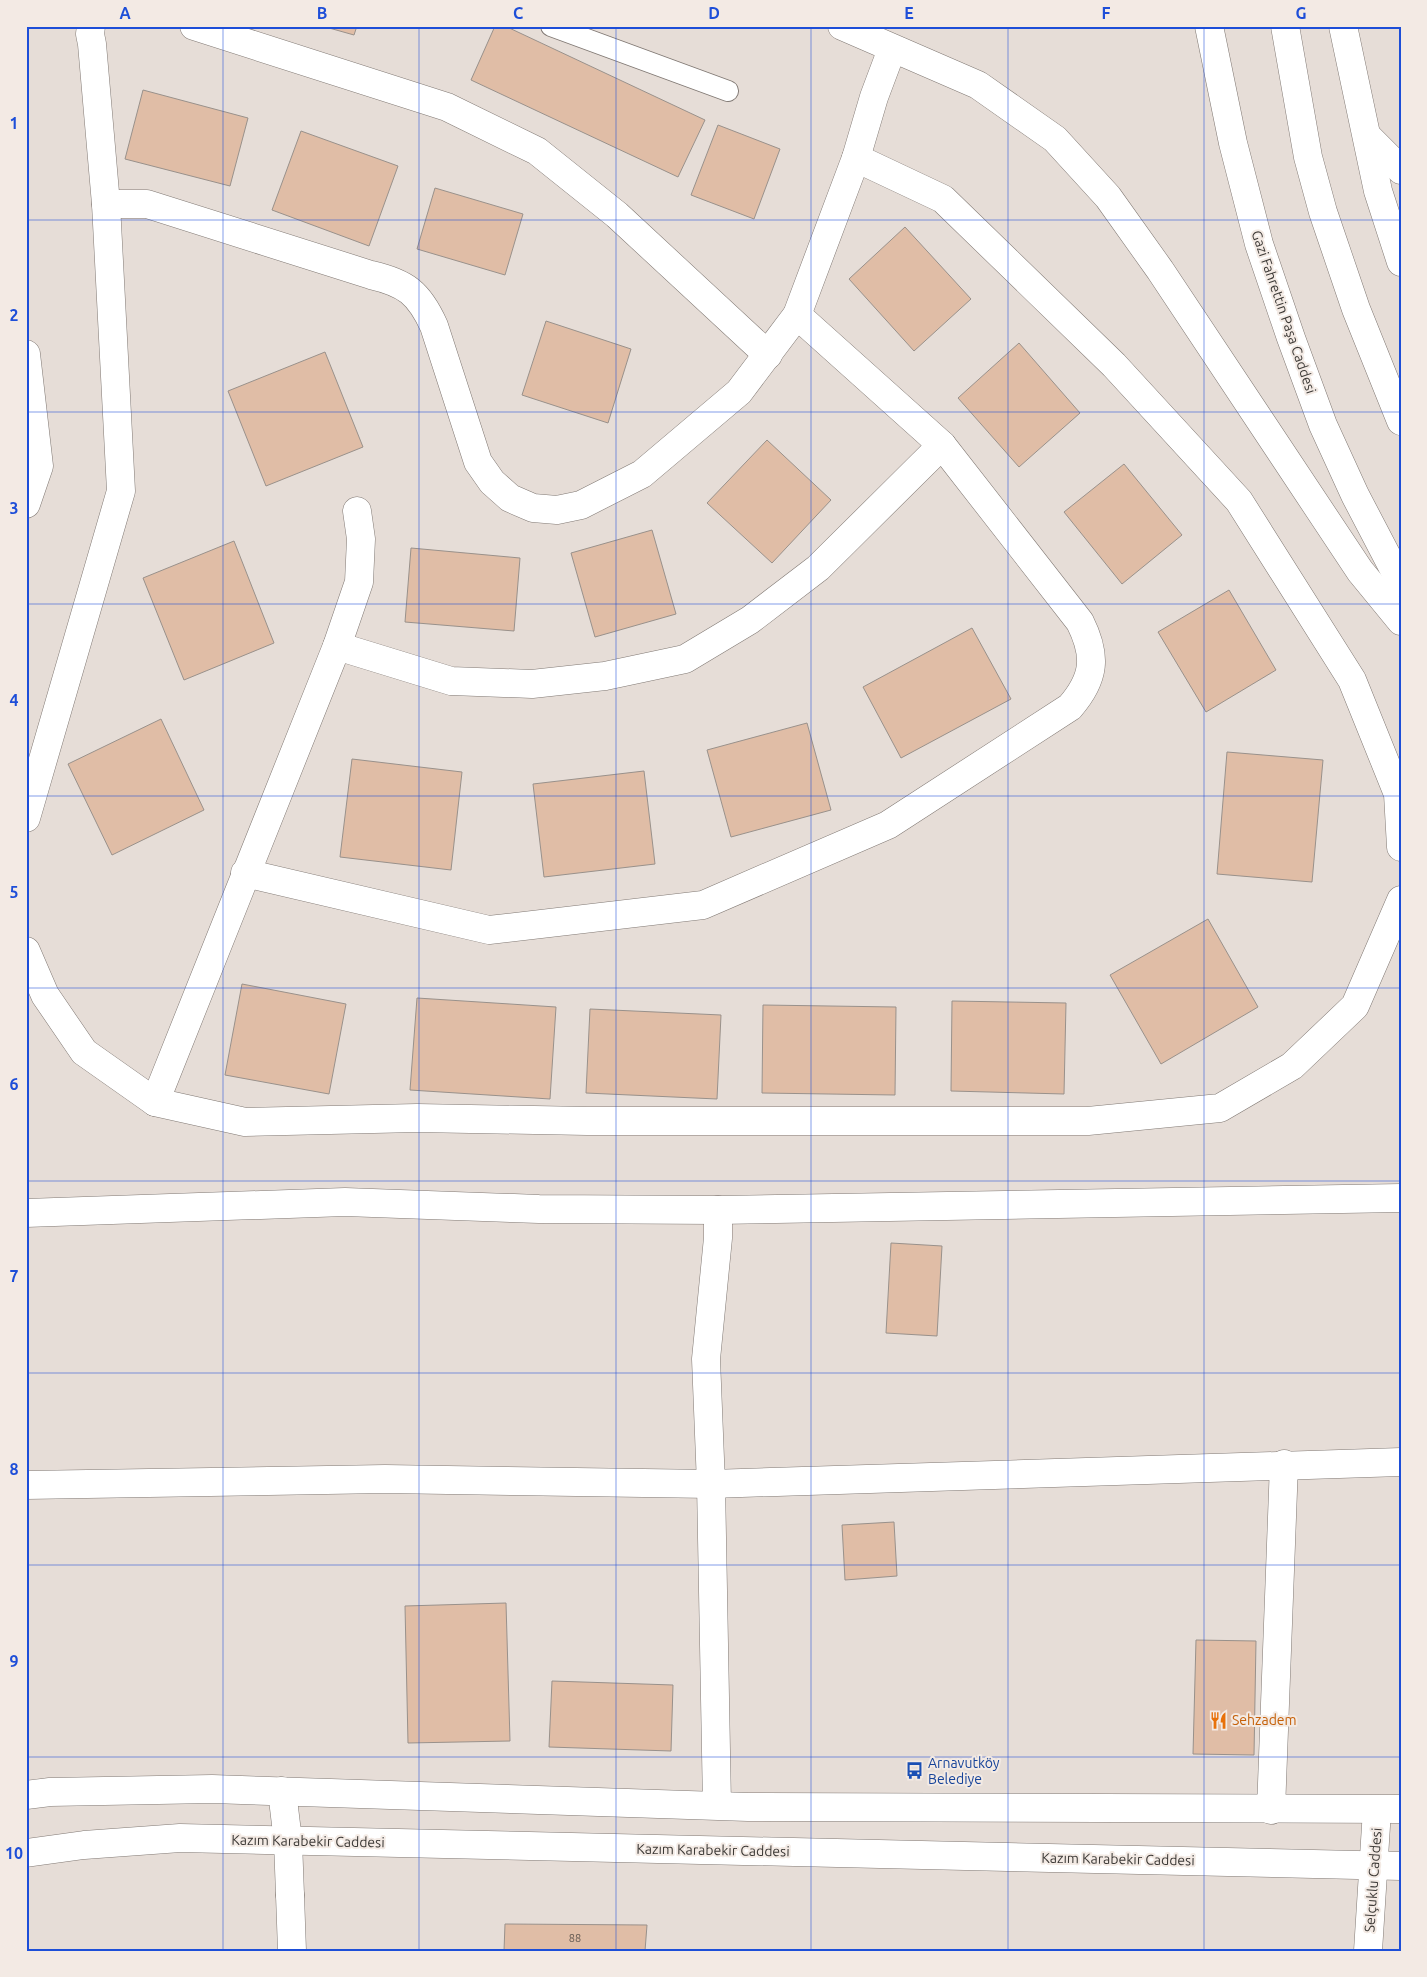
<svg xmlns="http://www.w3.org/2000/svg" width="1427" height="1977" viewBox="0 0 1427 1977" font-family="Ubuntu,sans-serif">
	<rect width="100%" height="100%" fill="#e6ddd7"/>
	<g fill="#e0bda6" stroke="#99918b">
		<polygon points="322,26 357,26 354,35"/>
		<polygon points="495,26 505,26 705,120 678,177 471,80"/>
		<polygon points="143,90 248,118 230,186 125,159"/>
		<polygon points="718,125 780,149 754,219 691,195"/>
		<polygon points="301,131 398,166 369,246 272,210"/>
		<polygon points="435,188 523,214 505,275 417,249"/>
		<polygon points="905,227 971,299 914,351 849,279"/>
		<polygon points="546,321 631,349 608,423 522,395"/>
		<polygon points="1019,343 1080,413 1019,467 958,398"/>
		<polygon points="325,352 363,447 266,486 228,391"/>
		<polygon points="767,440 831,500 772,563 707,503"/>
		<polygon points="1124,464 1182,535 1122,584 1064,512"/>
		<polygon points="652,530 676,614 595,637 571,553"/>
		<polygon points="234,541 274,643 184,680 143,578"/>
		<polygon points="411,548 520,558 514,631 405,622"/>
		<polygon points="1229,590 1276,670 1206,712 1158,632"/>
		<polygon points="972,628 1011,699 901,758 863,687"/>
		<polygon points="161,719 204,810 112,855 68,764"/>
		<polygon points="807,723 831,810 731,837 707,750"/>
		<polygon points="1227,752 1323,760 1312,882 1217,874"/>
		<polygon points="352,759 462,772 451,870 340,857"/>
		<polygon points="644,771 655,864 544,877 533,784"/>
		<polygon points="1208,919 1258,1007 1161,1064 1110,975"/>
		<polygon points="242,984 346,1004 329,1094 225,1075"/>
		<polygon points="417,998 556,1007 550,1099 410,1090"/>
		<polygon points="952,1001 1066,1003 1064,1094 951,1091"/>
		<polygon points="763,1005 896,1007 895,1095 762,1093"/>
		<polygon points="590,1009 721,1015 717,1099 586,1093"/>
		<polygon points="891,1243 942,1246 937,1336 886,1333"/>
		<polygon points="894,1522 897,1576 845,1580 842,1525"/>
		<polygon points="506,1603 510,1741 408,1743 405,1606"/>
		<polygon points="1196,1640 1256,1641 1254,1755 1193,1754"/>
		<polygon points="552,1681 673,1685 671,1751 549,1747"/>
		<polygon points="505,1924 647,1925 645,1951 504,1951"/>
	</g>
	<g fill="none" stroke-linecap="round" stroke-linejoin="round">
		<defs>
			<polyline id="service" points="551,26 728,91"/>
			<g id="minor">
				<polyline points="194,26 447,107 537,151 617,215 768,355"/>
				<polyline points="856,158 943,199 1114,365 1239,501 1352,680 1398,794 1401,847"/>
				<path d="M 106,204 L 147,204 L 371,275 C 406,283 419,293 434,326 L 478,462 L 492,482 L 510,498 L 533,508 L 557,510 L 581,505 L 642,474 L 739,392 L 797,315 L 856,158 L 874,97 L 892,49"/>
				<polyline points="26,354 39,466 26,504"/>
				<polyline points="337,646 451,681 532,684 605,676 685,659 750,620 818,568 942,445"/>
				<polyline points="26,818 121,491 106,204 92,44 90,34 91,26"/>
				<path d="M 245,873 L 489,930 L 703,905 L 888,825 L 1070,707 C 1095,678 1097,656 1080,622 L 942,445 L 797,315"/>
				<polyline points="26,951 45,995 84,1052 155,1102 245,1122 417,1118 587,1121 1088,1121 1220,1108 1292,1066 1355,1006 1401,900"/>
				<polyline points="155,1102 337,646 359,582 361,539 357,511"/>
				<polyline points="26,1213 345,1202 539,1209 718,1210 1401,1198"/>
				<polyline points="26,1485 385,1479 711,1484 1401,1462"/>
				<polyline points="717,1805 711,1484 706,1359 718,1238 718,1210"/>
				<polyline points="1271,1810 1284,1464"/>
				<polyline points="290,1895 292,1951"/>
			</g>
			<g id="primary">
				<polyline points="282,1791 288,1841 290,1895"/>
				<polyline points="26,1795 50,1792 212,1789 748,1807 1401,1809"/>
				<polyline points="26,1853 84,1845 180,1838 1401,1866"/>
				<polyline points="1368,1951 1377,1810"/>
			</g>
			<g id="trunk">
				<polyline points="842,26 978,85 1055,139 1108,197 1160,270 1360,571 1401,621"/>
				<polyline points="1209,26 1233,143 1259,244 1291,338 1323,425 1355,495 1401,583"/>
				<polyline points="1285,26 1308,157 1323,212 1356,309 1401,421"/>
				<polyline points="1343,26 1378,191 1401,262"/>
				<polyline points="1367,136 1401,170"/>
			</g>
		</defs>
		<use href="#service" stroke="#817974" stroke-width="22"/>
		<use href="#minor" stroke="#817974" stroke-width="29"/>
		<use href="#primary" stroke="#817974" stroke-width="29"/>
		<use href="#trunk" stroke="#817974" stroke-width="29"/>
		<use href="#service" stroke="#fff" stroke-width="20"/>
		<use href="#minor" stroke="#fff" stroke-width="28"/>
		<use href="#primary" stroke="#fff" stroke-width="28"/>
		<use href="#trunk" stroke="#fff" stroke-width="28"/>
	</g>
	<path fill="none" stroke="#1d4ed8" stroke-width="1" stroke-opacity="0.55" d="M 223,26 L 223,1951M 419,26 L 419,1951M 616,26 L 616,1951M 811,26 L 811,1951M 1008,26 L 1008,1951M 1204,26 L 1204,1951M 26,220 L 1401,220M 26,412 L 1401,412M 26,604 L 1401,604M 26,796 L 1401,796M 26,988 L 1401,988M 26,1181 L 1401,1181M 26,1373 L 1401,1373M 26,1565 L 1401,1565M 26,1757 L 1401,1757"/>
	<defs>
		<symbol id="restaurant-bare" viewBox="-9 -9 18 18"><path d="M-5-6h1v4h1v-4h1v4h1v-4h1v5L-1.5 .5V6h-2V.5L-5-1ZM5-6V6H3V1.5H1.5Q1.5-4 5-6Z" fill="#e8710a" stroke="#f3eae4" stroke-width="2.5" paint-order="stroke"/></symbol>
		<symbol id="bus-bare" viewBox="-9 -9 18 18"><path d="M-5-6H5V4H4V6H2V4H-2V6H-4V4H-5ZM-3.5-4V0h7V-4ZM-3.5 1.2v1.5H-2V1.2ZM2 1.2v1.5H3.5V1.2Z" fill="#1a4fb4" stroke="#f3eae4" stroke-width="2.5" paint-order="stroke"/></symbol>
	</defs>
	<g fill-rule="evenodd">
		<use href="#restaurant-bare" x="1206" y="1708" width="25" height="25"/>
		<use href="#bus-bare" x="902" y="1758" width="25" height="25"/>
	</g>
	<g text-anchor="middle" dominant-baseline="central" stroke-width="4" stroke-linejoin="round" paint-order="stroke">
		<g font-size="11" fill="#655a52">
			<text x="575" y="1938">88</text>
		</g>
		<g font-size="14" fill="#3c3936" stroke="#f3eae4">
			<text transform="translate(1284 312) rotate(71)">Gazi Fahrettin Paşa Caddesi</text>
			<text transform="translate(308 1841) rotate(1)">Kazım Karabekir Caddesi</text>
			<text transform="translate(713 1850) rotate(1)">Kazım Karabekir Caddesi</text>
			<text transform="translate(1118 1859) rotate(1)">Kazım Karabekir Caddesi</text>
			<text transform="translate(1373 1880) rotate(-86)">Selçuklu Caddesi</text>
		</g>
		<g font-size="14" fill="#c56008" stroke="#f3eae4" text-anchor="start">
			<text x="1232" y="1720">Sehzadem</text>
		</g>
		<g font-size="14" fill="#164399" stroke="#f3eae4" text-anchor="start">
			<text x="928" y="1763">Arnavutköy<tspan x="928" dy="16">Belediye</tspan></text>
		</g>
	</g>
	<rect width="1427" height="1977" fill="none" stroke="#f3eae4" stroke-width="55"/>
	<rect x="28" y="28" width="1372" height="1922" fill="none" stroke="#1d4ed8" stroke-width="2"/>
	<g font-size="16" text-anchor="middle" font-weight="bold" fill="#1d4ed8">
		<text x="125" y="19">A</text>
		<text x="322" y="19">B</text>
		<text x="518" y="19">C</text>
		<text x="714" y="19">D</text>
		<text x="909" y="19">E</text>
		<text x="1106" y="19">F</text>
		<text x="1301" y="19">G</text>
		<text x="14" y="129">1</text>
		<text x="14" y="321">2</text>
		<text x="14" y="514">3</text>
		<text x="14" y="706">4</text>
		<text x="14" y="898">5</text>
		<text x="14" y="1090">6</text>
		<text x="14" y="1282">7</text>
		<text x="14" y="1475">8</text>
		<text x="14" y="1667">9</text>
		<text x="14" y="1859">10</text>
	</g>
</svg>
